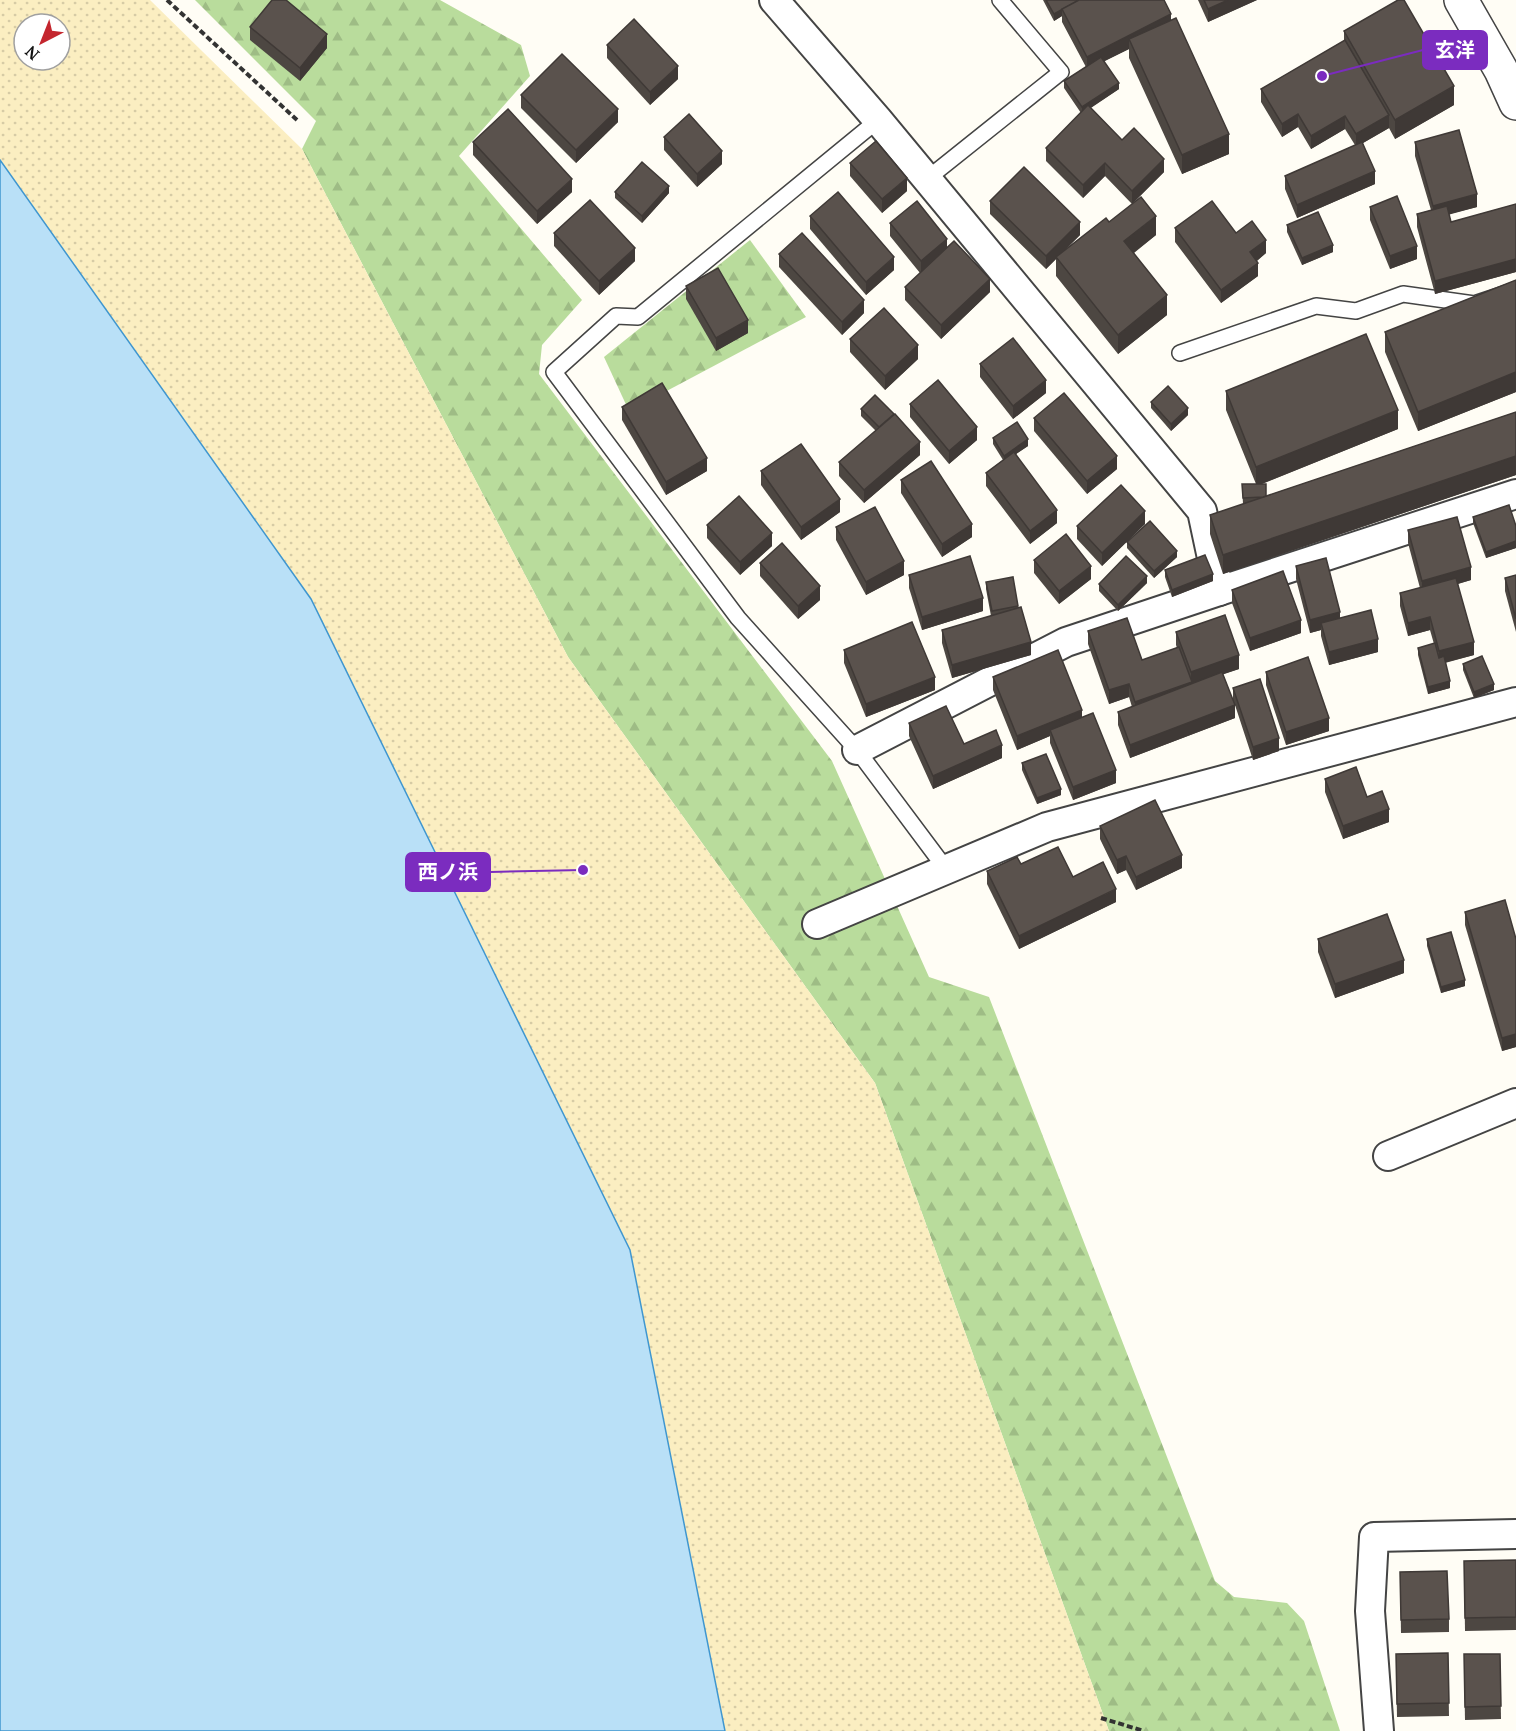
<svg xmlns="http://www.w3.org/2000/svg" width="1516" height="1731" viewBox="0 0 1516 1731" font-family="'PT Serif','Noto Sans JP',serif">
	<defs>
		<pattern id="forest-firs" width="22" height="20" patternUnits="userSpaceOnUse" patternTransform="scale(1.5)"><rect width="22" height="20" fill="#b9dc9c"/><path d="M5 1l3.5 6h-7zM16 11l3.5 6h-7z" fill="#9ebc85"/></pattern>
		<pattern id="sand-dots" width="8" height="8" patternUnits="userSpaceOnUse" patternTransform="scale(1.5)"><rect width="8" height="8" fill="#fbeec1"/><path d="M2 2h.1M6 6h.1" fill="none" stroke="#d6cba5" stroke-width="1.8" stroke-linecap="round"/></pattern>
	</defs>
	<rect width="100%" height="100%" fill="#fffdf5"/>
	<g fill="url(#forest-firs)">
		<polygon points="195,0 440,0 521,45 530,76 459,156 582,300 542,345 539,374 832,761 929,977 989,997 1215,1581 1234,1597 1287,1603 1304,1621 1340,1731 1109,1731 875,1083 568,657 302,149 316,121"/>
		<polygon points="750,240 806,317 629,411 604,357"/>
	</g>
	<path fill="url(#sand-dots)" fill-rule="evenodd" d="M 0,0 L 150,0 L 302,149 L 568,657 L 875,1083 L 1109,1731 L 725,1731 L 630,1250 L 311,599 L 0,160 ZM 24,24 L 60,24 L 60,60 L 24,60 Z"/>
	<polygon fill="#b9e0f7" stroke="#3f96cf" stroke-width="1.5" points="0,160 311,599 630,1250 725,1731 0,1731"/>
	<g fill="none" stroke-linecap="round" stroke-linejoin="round">
		<defs>
			<g id="service">
				<polyline points="878,120 638,317 616,316 554,372 738,618 857,750 946,869"/>
				<polyline points="927,179 1061,72 1000,0"/>
				<polyline points="1180,353 1316,306 1356,311 1403,294 1474,304 1516,290"/>
			</g>
			<g id="minor">
				<polyline points="774,0 878,120 1202,511 1219,591"/>
				<polyline points="857,750 1066,642 1219,591 1516,494"/>
				<polyline points="817,924 1047,827 1516,702"/>
				<polyline points="1388,1156 1516,1103"/>
				<polyline points="1379,1731 1370,1611 1374,1537 1516,1534"/>
			</g>
			<polyline id="tertiary" points="1461,0 1501,70 1516,103"/>
		</defs>
		<use href="#service" stroke="#444" stroke-width="18"/>
		<use href="#minor" stroke="#444" stroke-width="32"/>
		<use href="#tertiary" stroke="#444" stroke-width="36"/>
		<g stroke="#333" stroke-width="4" stroke-dasharray="6 3" stroke-linecap="butt">
			<polyline points="167,0 297,120"/>
			<polyline points="1101,1718 1144,1731"/>
		</g>
		<use href="#service" stroke="#fff" stroke-width="15"/>
		<use href="#minor" stroke="#fff" stroke-width="28"/>
		<use href="#tertiary" stroke="#fff" stroke-width="33"/>
	</g>
	<g fill="#4d4742">
		<polygon points="1043,0 1164,0 1171,20 1229,154 1182,174 1129,58 1129,49 1104,61 1119,89 1090,108 1122,140 1164,172 1132,204 1105,176 1083,198 1046,161 1046,148 1081,113 1064,88 1064,81 1086,67 1062,22 1062,16 1054,21"/>
		<polygon points="1198,0 1257,0 1208,22"/>
		<polygon points="250,27 327,48 300,81 250,40"/>
		<polygon points="1344,31 1454,105 1395,139 1389,128 1363,143 1375,184 1297,218 1285,189 1285,176 1355,145 1345,129 1311,149 1298,127 1282,137 1261,102 1261,89 1344,41"/>
		<polygon points="607,45 678,79 650,105 607,58"/>
		<polygon points="521,95 618,122 576,163 521,108"/>
		<polygon points="664,137 722,164 697,187 664,150"/>
		<polygon points="473,142 572,192 537,224 473,155"/>
		<polygon points="1415,142 1477,207 1449,214 1451,222 1516,204 1516,272 1435,294 1417,227 1417,214 1431,210 1415,156"/>
		<polygon points="850,163 907,191 882,213 850,176"/>
		<polygon points="615,192 669,193 642,223 615,198"/>
		<polygon points="990,201 1080,235 1064,251 1109,222 1156,235 1134,253 1167,315 1118,354 1056,276 1056,259 1046,269 990,214"/>
		<polygon points="1370,207 1417,259 1390,269 1370,220"/>
		<polygon points="810,216 894,270 866,295 810,229"/>
		<polygon points="890,223 947,247 990,292 941,339 905,300 905,287 920,273 890,236"/>
		<polygon points="1287,225 1333,252 1302,265 1287,232"/>
		<polygon points="1175,228 1236,233 1266,253 1257,261 1258,276 1221,303 1175,242"/>
		<polygon points="554,233 635,261 599,295 554,246"/>
		<polygon points="779,254 864,313 842,335 779,267"/>
		<polygon points="1516,280 1516,392 1418,431 1385,352 1385,332"/>
		<polygon points="686,286 748,333 716,351 686,299"/>
		<polygon points="850,339 918,359 885,390 850,352"/>
		<polygon points="980,364 1046,393 1013,419 980,377"/>
		<polygon points="1226,391 1398,429 1262,484 1266,496 1516,412 1516,475 1223,574 1210,534 1210,515 1243,504 1242,484 1256,484 1226,410"/>
		<polygon points="1151,402 1188,415 1171,431 1151,408"/>
		<polygon points="910,404 977,440 949,464 910,417"/>
		<polygon points="622,407 707,471 666,495 622,420"/>
		<polygon points="861,409 920,455 864,503 839,476 839,462 876,431 861,416"/>
		<polygon points="1034,418 1117,469 1087,494 1034,431"/>
		<polygon points="993,438 1028,446 1016,454 1057,523 1030,544 986,486 986,473 1003,460 993,444"/>
		<polygon points="761,471 840,512 801,540 761,485"/>
		<polygon points="901,480 972,537 942,557 901,493"/>
		<polygon points="1473,517 1516,526 1516,548 1486,558 1473,523"/>
		<polygon points="1145,524 1102,566 1077,539 1077,526"/>
		<polygon points="707,525 772,546 740,575 707,538"/>
		<polygon points="836,527 904,575 866,595 836,540"/>
		<polygon points="1408,530 1471,580 1458,584 1474,655 1445,663 1450,688 1428,694 1418,655 1418,648 1434,644 1430,630 1408,636 1400,606 1400,593 1420,588 1408,543"/>
		<polygon points="1127,542 1177,557 1154,578 1127,548"/>
		<polygon points="1034,560 1091,579 1059,604 1034,573"/>
		<polygon points="760,563 820,600 798,619 760,576"/>
		<polygon points="1296,566 1340,618 1378,652 1329,665 1321,636 1321,630 1310,633 1296,579"/>
		<polygon points="1165,570 1213,581 1172,597 1165,577"/>
		<polygon points="909,575 983,611 922,630 909,588"/>
		<polygon points="1516,575 1516,632 1505,591 1505,578"/>
		<polygon points="986,582 1018,606 1031,655 952,678 942,643 942,630 991,616 986,589"/>
		<polygon points="1147,583 1118,611 1099,591 1099,584"/>
		<polygon points="1232,590 1301,633 1250,651 1232,603"/>
		<polygon points="1088,631 1142,660 1177,648 1176,645 1176,632 1239,669 1223,674 1233,701 1233,688 1279,751 1253,760 1235,705 1235,718 1130,758 1118,725 1118,712 1132,707 1129,697 1109,704 1088,644"/>
		<polygon points="844,650 935,690 866,717 844,663"/>
		<polygon points="1463,664 1494,690 1474,698 1463,670"/>
		<polygon points="1266,672 1329,731 1286,745 1266,685"/>
		<polygon points="993,677 1082,717 1116,783 1073,800 1050,743 1050,736 1017,750 993,690"/>
		<polygon points="909,723 964,744 1002,758 933,789 909,736"/>
		<polygon points="1022,763 1061,795 1037,804 1022,770"/>
		<polygon points="1325,779 1389,822 1343,839 1325,792"/>
		<polygon points="1100,826 1182,868 1136,890 1126,870 1117,874 1100,839"/>
		<polygon points="1021,864 1073,877 1116,902 1019,949 987,884 987,871"/>
		<polygon points="1465,912 1516,939 1516,1047 1502,1051 1465,925"/>
		<polygon points="1318,939 1404,973 1335,998 1318,952"/>
		<polygon points="1427,939 1465,986 1441,993 1427,946"/>
		<polygon points="1516,1560 1516,1630 1465,1631 1464,1561"/>
		<polygon points="1400,1572 1449,1619 1449,1632 1401,1633"/>
		<polygon points="1448,1653 1449,1716 1397,1717 1396,1654"/>
		<polygon points="1500,1654 1501,1719 1465,1720 1464,1667"/>
	</g>
	<g fill="#3f3936">
		<polygon points="1228,0 1257,0 1208,22 1208,9"/>
		<polygon points="1062,10 1062,16 1054,21 1054,14"/>
		<polygon points="1171,14 1171,27 1129,39 1129,49 1087,70 1087,57"/>
		<polygon points="327,34 327,48 300,81 300,68"/>
		<polygon points="678,66 678,79 650,105 650,92"/>
		<polygon points="1119,83 1119,89 1082,114 1082,107"/>
		<polygon points="1454,86 1454,105 1395,139 1395,120"/>
		<polygon points="618,109 618,122 576,163 576,150"/>
		<polygon points="1298,114 1298,127 1282,137 1282,124"/>
		<polygon points="1389,115 1389,128 1356,147 1356,134"/>
		<polygon points="1345,116 1345,129 1311,149 1311,136"/>
		<polygon points="1229,134 1229,154 1182,174 1182,155"/>
		<polygon points="722,151 722,164 697,187 697,174"/>
		<polygon points="1164,159 1164,172 1132,204 1132,191"/>
		<polygon points="1105,163 1105,176 1083,198 1083,185"/>
		<polygon points="1375,171 1375,184 1297,218 1297,205"/>
		<polygon points="907,178 907,191 882,213 882,199"/>
		<polygon points="572,179 572,192 537,224 537,211"/>
		<polygon points="669,186 669,193 642,223 642,216"/>
		<polygon points="1477,194 1477,207 1433,219 1433,206"/>
		<polygon points="1156,216 1156,235 1124,260 1124,241"/>
		<polygon points="1080,222 1080,235 1046,269 1046,256"/>
		<polygon points="947,239 947,252 921,274 921,261"/>
		<polygon points="1266,240 1266,253 1250,266 1250,252"/>
		<polygon points="1333,245 1333,252 1302,265 1302,258"/>
		<polygon points="1417,246 1417,259 1390,269 1390,256"/>
		<polygon points="635,248 635,261 599,295 599,281"/>
		<polygon points="894,257 894,270 866,295 866,282"/>
		<polygon points="1516,259 1516,272 1435,294 1435,281"/>
		<polygon points="1258,263 1258,276 1221,303 1221,290"/>
		<polygon points="990,279 990,292 941,339 941,325"/>
		<polygon points="1167,295 1167,315 1118,354 1118,335"/>
		<polygon points="864,300 864,313 842,335 842,322"/>
		<polygon points="748,320 748,333 716,351 716,338"/>
		<polygon points="918,345 918,359 885,390 885,376"/>
		<polygon points="1516,372 1516,392 1418,431 1418,412"/>
		<polygon points="1046,380 1046,393 1013,419 1013,406"/>
		<polygon points="1188,408 1188,415 1171,431 1171,424"/>
		<polygon points="1398,410 1398,429 1256,486 1256,467"/>
		<polygon points="977,427 977,440 949,464 949,451"/>
		<polygon points="1028,439 1028,446 1004,462 1004,456"/>
		<polygon points="920,442 920,455 864,503 864,490"/>
		<polygon points="1117,456 1117,469 1087,494 1087,481"/>
		<polygon points="1516,456 1516,475 1223,574 1223,555"/>
		<polygon points="707,458 707,471 666,495 666,482"/>
		<polygon points="840,499 840,512 801,540 801,527"/>
		<polygon points="1057,510 1057,523 1030,544 1030,531"/>
		<polygon points="1145,511 1145,524 1102,566 1102,553"/>
		<polygon points="972,524 972,537 942,557 942,544"/>
		<polygon points="772,533 772,546 740,575 740,562"/>
		<polygon points="1516,541 1516,548 1486,558 1486,552"/>
		<polygon points="1177,551 1177,557 1154,578 1154,571"/>
		<polygon points="904,561 904,575 866,595 866,582"/>
		<polygon points="1091,566 1091,579 1059,604 1059,591"/>
		<polygon points="1471,567 1471,580 1422,594 1422,581"/>
		<polygon points="1213,574 1213,581 1172,597 1172,590"/>
		<polygon points="1147,576 1147,583 1118,611 1118,605"/>
		<polygon points="820,586 820,600 798,619 798,606"/>
		<polygon points="983,598 983,611 922,630 922,617"/>
		<polygon points="1340,612 1340,625 1321,623 1321,630 1310,633 1310,620"/>
		<polygon points="1430,617 1430,630 1408,636 1408,623"/>
		<polygon points="1301,620 1301,633 1250,651 1250,638"/>
		<polygon points="1378,639 1378,652 1329,665 1329,652"/>
		<polygon points="1031,642 1031,655 952,678 952,665"/>
		<polygon points="1474,642 1474,655 1439,664 1439,651"/>
		<polygon points="1239,655 1239,669 1192,685 1135,715 1135,702 1191,683 1191,672"/>
		<polygon points="935,677 935,690 866,717 866,704"/>
		<polygon points="1450,681 1450,688 1428,694 1428,687"/>
		<polygon points="1129,684 1129,697 1109,704 1109,690"/>
		<polygon points="1494,684 1494,690 1474,698 1474,692"/>
		<polygon points="1235,705 1235,718 1130,758 1130,745"/>
		<polygon points="1082,710 1082,723 1050,730 1050,736 1017,750 1017,736"/>
		<polygon points="1329,718 1329,731 1286,745 1286,732"/>
		<polygon points="1279,738 1279,751 1253,760 1253,747"/>
		<polygon points="1002,745 1002,758 933,789 933,776"/>
		<polygon points="1116,770 1116,783 1073,800 1073,787"/>
		<polygon points="1061,789 1061,795 1037,804 1037,798"/>
		<polygon points="1389,809 1389,822 1343,839 1343,826"/>
		<polygon points="1182,855 1182,868 1136,890 1136,877"/>
		<polygon points="1126,856 1126,870 1117,874 1117,860"/>
		<polygon points="1116,889 1116,902 1019,949 1019,936"/>
		<polygon points="1404,960 1404,973 1335,998 1335,984"/>
		<polygon points="1465,980 1465,986 1441,993 1441,987"/>
		<polygon points="1516,1034 1516,1047 1502,1051 1502,1038"/>
	</g>
	<g fill="#5a524d" stroke="#3f3936" stroke-width="1.5">
		<polygon points="272,0 286,0 327,34 300,68 250,27"/>
		<polygon points="1046,0 1079,0 1054,14"/>
		<polygon points="1079,0 1164,0 1171,14 1087,57 1062,9"/>
		<polygon points="1204,0 1228,0 1208,9"/>
		<polygon points="1398,0 1404,0 1454,86 1395,120 1344,31"/>
		<polygon points="1176,18 1229,134 1182,155 1129,39"/>
		<polygon points="634,19 678,66 650,92 607,45"/>
		<polygon points="1345,40 1389,115 1356,134 1345,116 1311,136 1298,114 1282,124 1261,89"/>
		<polygon points="562,54 618,109 576,150 521,95"/>
		<polygon points="1101,57 1119,83 1082,107 1064,81"/>
		<polygon points="1088,105 1122,140 1134,128 1164,159 1132,191 1105,163 1083,185 1046,148"/>
		<polygon points="508,109 572,179 537,211 473,142"/>
		<polygon points="689,114 722,151 697,174 664,137"/>
		<polygon points="1459,130 1477,194 1433,206 1415,142"/>
		<polygon points="876,141 907,178 882,199 850,163"/>
		<polygon points="1362,142 1375,171 1297,205 1285,176"/>
		<polygon points="642,162 669,186 642,216 615,192"/>
		<polygon points="1024,167 1080,222 1046,256 990,201"/>
		<polygon points="838,192 894,257 866,282 810,216"/>
		<polygon points="1397,196 1417,246 1390,256 1370,207"/>
		<polygon points="1141,197 1156,216 1124,241 1167,295 1118,335 1056,257 1106,218 1109,222"/>
		<polygon points="590,200 635,248 599,281 554,233"/>
		<polygon points="917,201 947,239 921,261 890,223"/>
		<polygon points="1212,201 1236,233 1252,221 1266,240 1250,252 1258,263 1221,290 1175,228"/>
		<polygon points="1516,204 1516,259 1435,281 1417,214 1447,206 1451,222"/>
		<polygon points="1318,212 1333,245 1302,258 1287,225"/>
		<polygon points="802,233 864,300 842,322 779,254"/>
		<polygon points="954,241 990,279 941,325 905,287"/>
		<polygon points="718,268 748,320 716,338 686,286"/>
		<polygon points="1516,280 1516,372 1418,412 1385,332"/>
		<polygon points="884,308 918,345 885,376 850,339"/>
		<polygon points="1366,334 1398,410 1256,467 1226,391"/>
		<polygon points="1013,338 1046,380 1013,406 980,364"/>
		<polygon points="938,380 977,427 949,451 910,404"/>
		<polygon points="662,383 707,458 666,482 622,407"/>
		<polygon points="1168,386 1188,408 1171,424 1151,402"/>
		<polygon points="1064,393 1117,456 1087,481 1034,418"/>
		<polygon points="875,395 894,414 879,427 861,409"/>
		<polygon points="1516,412 1516,456 1223,555 1210,515"/>
		<polygon points="895,414 920,442 864,490 839,462"/>
		<polygon points="1017,422 1028,439 1004,456 993,438"/>
		<polygon points="801,444 840,499 801,527 761,471"/>
		<polygon points="1014,452 1057,510 1030,531 986,473"/>
		<polygon points="931,461 972,524 942,544 901,480"/>
		<polygon points="1242,484 1266,484 1266,496 1263,497 1243,498"/>
		<polygon points="1121,485 1145,511 1102,553 1077,526"/>
		<polygon points="739,496 772,533 740,562 707,525"/>
		<polygon points="1509,505 1516,526 1516,541 1486,552 1473,517"/>
		<polygon points="875,507 904,561 866,582 836,527"/>
		<polygon points="1457,517 1471,567 1422,581 1408,530"/>
		<polygon points="1150,521 1177,551 1154,571 1127,542"/>
		<polygon points="1066,534 1091,566 1059,591 1034,560"/>
		<polygon points="782,543 820,586 798,606 760,563"/>
		<polygon points="1205,555 1213,574 1172,590 1165,570"/>
		<polygon points="970,556 983,598 922,617 909,575"/>
		<polygon points="1126,556 1147,576 1118,605 1099,584"/>
		<polygon points="1326,558 1340,612 1310,620 1296,566"/>
		<polygon points="1283,571 1301,620 1250,638 1232,590"/>
		<polygon points="1516,575 1516,619 1505,578"/>
		<polygon points="1013,577 1018,606 992,611 986,582"/>
		<polygon points="1456,578 1474,642 1439,651 1430,617 1408,623 1400,593"/>
		<polygon points="1021,607 1031,642 952,665 942,630"/>
		<polygon points="1371,610 1378,639 1329,652 1321,623"/>
		<polygon points="1225,615 1239,655 1191,672 1176,632"/>
		<polygon points="1127,618 1142,660 1179,647 1192,682 1135,702 1129,684 1109,690 1088,631"/>
		<polygon points="912,622 935,677 866,704 844,650"/>
		<polygon points="1435,643 1439,658 1444,656 1450,681 1428,687 1418,648"/>
		<polygon points="1058,650 1082,710 1017,736 993,677"/>
		<polygon points="1482,656 1494,684 1474,692 1463,664"/>
		<polygon points="1308,657 1329,718 1286,732 1266,672"/>
		<polygon points="1222,672 1235,705 1130,745 1118,712"/>
		<polygon points="1260,679 1279,738 1253,747 1233,688"/>
		<polygon points="946,706 964,744 996,730 1002,745 933,776 909,723"/>
		<polygon points="1093,713 1116,770 1073,787 1050,730"/>
		<polygon points="1046,754 1061,789 1037,798 1022,763"/>
		<polygon points="1356,767 1367,797 1382,791 1389,809 1343,826 1325,779"/>
		<polygon points="1155,800 1182,855 1136,877 1126,856 1117,860 1100,826"/>
		<polygon points="1058,847 1073,877 1103,862 1116,889 1019,936 987,871 1017,857 1021,864"/>
		<polygon points="1505,900 1516,939 1516,1034 1502,1038 1465,912"/>
		<polygon points="1387,914 1404,960 1335,984 1318,939"/>
		<polygon points="1451,932 1465,980 1441,987 1427,939"/>
		<polygon points="1516,1560 1516,1617 1465,1618 1464,1561"/>
		<polygon points="1447,1571 1449,1619 1401,1620 1400,1572"/>
		<polygon points="1448,1653 1449,1703 1397,1704 1396,1654"/>
		<polygon points="1464,1654 1500,1654 1501,1706 1465,1707"/>
	</g>
	<path fill="none" stroke="#7b2cbf" stroke-width="2" d="M1322 76L1423 50M583 870L490 872"/>
	<g fill="#7b2cbf" stroke="#fff" stroke-width="2">
		<circle cx="1322" cy="76" r="6"/>
		<circle cx="583" cy="870" r="6"/>
	</g>
	<g fill="#7b2cbf" stroke="#7b2cbf" stroke-width="2">
		<rect x="1423" y="31" width="64" height="38" rx="6"/>
		<rect x="406" y="853" width="84" height="38" rx="6"/>
	</g>
	<g font-size="20" text-anchor="middle" font-weight="bold" fill="#fff">
		<text x="1455" y="57">玄洋</text>
		<text x="448" y="879">西ノ浜</text>
	</g>
	<g transform="translate(42 42) rotate(222)"><circle r="28" fill="#ffffff" stroke="#a0a0a0" stroke-width="1.5"/>
	<path d="M0-4.5L10 22L0 15L-10 22Z" fill="#c4262e"/>
	<text y="-9" font-size="16" font-weight="bold" text-anchor="middle" fill="#111111">N</text>
	</g>
</svg>
